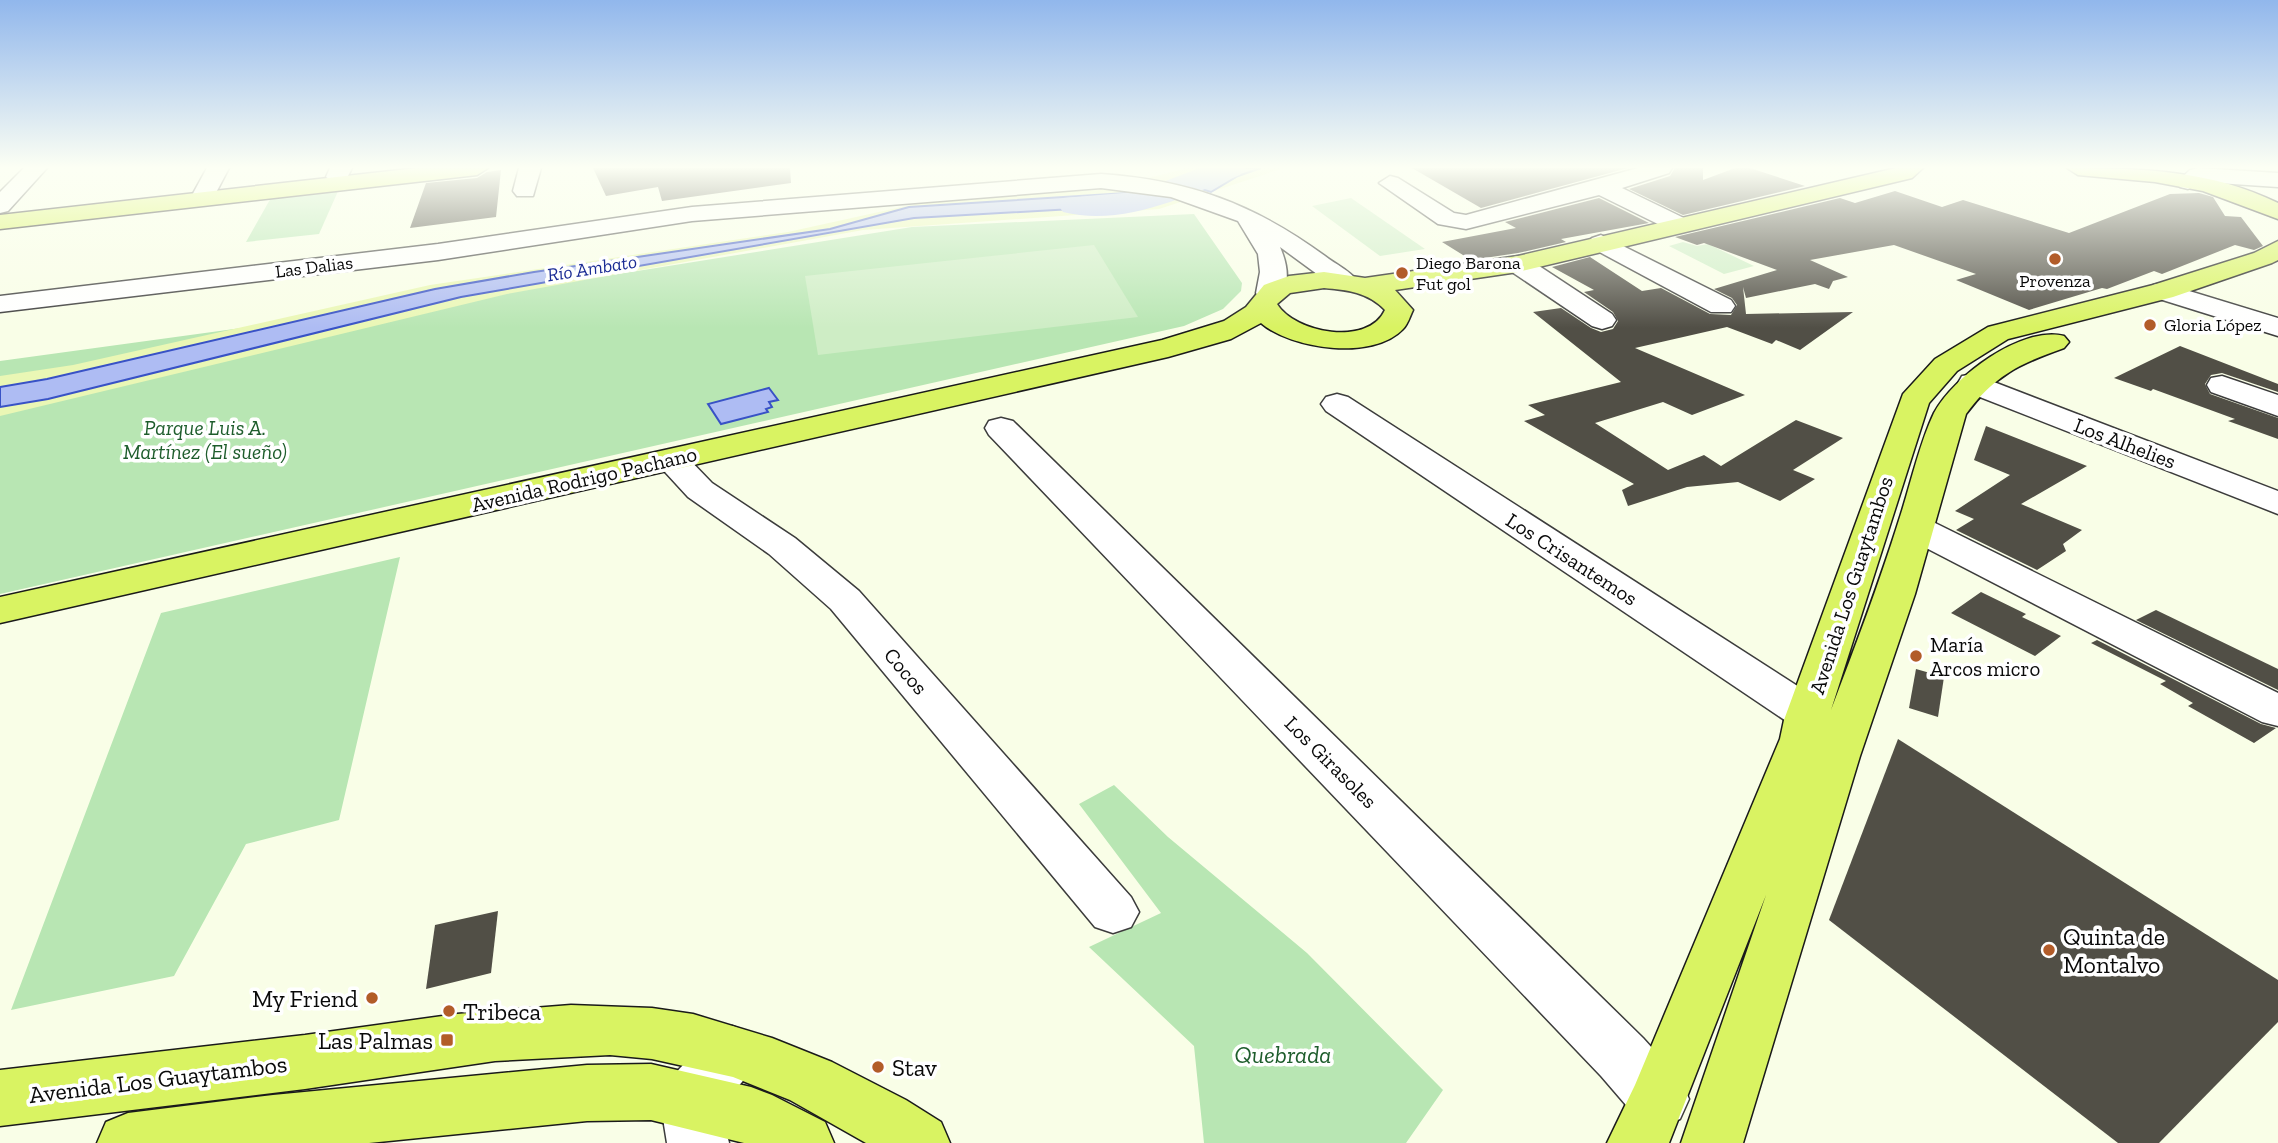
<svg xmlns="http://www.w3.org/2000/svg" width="2278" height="1143" viewBox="0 0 2278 1143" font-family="'Zilla Slab',serif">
	<rect width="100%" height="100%" fill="#f9fee7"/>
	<g fill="#b8e6b3">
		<polygon points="339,189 319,234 246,242 272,196"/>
		<polygon points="1194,214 1242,283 1241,291 1223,309 1184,326 0,594 0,361 525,289 912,227"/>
		<polygon points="400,557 339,820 246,844 174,976 11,1010 161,613"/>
		<polygon points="1114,785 1168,837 1307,953 1443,1090 1406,1143 1204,1143 1194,1046 1089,947 1161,913 1079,804"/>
	</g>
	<polygon fill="#eaf7b5" points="1188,168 1284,168 1159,209 863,230 507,294 0,416 0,376 73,365 430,285 788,232 947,197 1100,190"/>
	<g fill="#ceedc5">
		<polygon points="1351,198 1425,249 1380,256 1312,206"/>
		<polygon points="1683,242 1697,246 1708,244 1754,266 1724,274 1669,246"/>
		<polygon points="1094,245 1138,317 818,355 805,276"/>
	</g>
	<g fill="#aebcf3" stroke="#3852c6" stroke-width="2">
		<polygon points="1218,168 1261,168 1238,176 1211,192 1182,183"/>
		<polygon points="1126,193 1158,200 1142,205 914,218 461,297 48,399 0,407 0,387 47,379 435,289 534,272 830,229 909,207"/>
		<polygon points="769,388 778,400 769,402 772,407 766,409 768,412 721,424 708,404"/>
	</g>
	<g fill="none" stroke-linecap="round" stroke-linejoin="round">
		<path fill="#aebcf3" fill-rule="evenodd" d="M 1200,168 L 1245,168 L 1240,175 C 1185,196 1124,227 1063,212 L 1058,205 L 1063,198 L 1136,192 Z"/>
	</g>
	<g fill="#514f46">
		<polygon points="593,168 790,168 791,183 662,201 658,187 606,196"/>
		<polygon points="1412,168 1628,168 1481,208"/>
		<polygon points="1675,168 1703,168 1703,180 1735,168 1750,168 1805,186 1683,215 1629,189 1670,176"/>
		<polygon points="501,170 496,217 410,228 426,183 477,178 487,172"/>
		<polygon points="1895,191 1942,207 1963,200 2069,233 2170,194 2199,193 2213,197 2225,216 2241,217 2263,246 2254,250 2235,245 2162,274 2154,271 2107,289 2102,288 2029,310 1956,280 1976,274 1894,245 1810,260 1848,277 1833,281 1829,289 1815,284 1746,298 1743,287 1746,314 1853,312 1800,350 1776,340 1772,344 1727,327 1635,348 1745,395 1692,415 1663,402 1595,423 1668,470 1704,455 1721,466 1796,420 1843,438 1793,470 1815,479 1780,501 1738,482 1687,487 1628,506 1622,490 1634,484 1524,421 1545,415 1528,405 1621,382 1533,312 1561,308 1591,328 1601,332 1613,329 1618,321 1613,312 1584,292 1594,290 1552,267 1590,257 1642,291 1661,288 1710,314 1731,315 1737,305 1732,298 1714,289 1777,270 1704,243 1697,245 1675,237 1840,198 1855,203"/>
		<polygon points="1599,198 1649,223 1561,239 1566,242 1518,253 1471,260 1442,242 1516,228 1505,222"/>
		<polygon points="2180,346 2278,384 2278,392 2222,373 2211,375 2205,384 2210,394 2278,418 2278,439 2228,421 2235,419 2153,389 2151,391 2114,378"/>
		<polygon points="1986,426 2087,466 2021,504 2082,530 2063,544 2066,551 2037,570 1956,530 1974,519 1955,511 2010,475 1974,460"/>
		<polygon points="1981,592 2026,614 2022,617 2061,636 2035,656 1951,613"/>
		<polygon points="2156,610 2278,669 2278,690 2136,620"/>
		<polygon points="2097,640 2261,724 2276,728 2254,743 2188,706 2193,703 2160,684 2166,681 2091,643"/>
		<polygon points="1916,669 1944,677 1938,717 1909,708"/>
		<polygon points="1898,739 2278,980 2278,1022 2159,1143 2118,1143 1829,920"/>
		<polygon points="498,911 491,973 426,989 435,925"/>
	</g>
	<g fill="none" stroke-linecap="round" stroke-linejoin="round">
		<defs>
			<g id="minor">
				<polygon points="24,168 47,168 8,211 0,213 0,192"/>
				<polygon points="207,168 229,168 210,204 194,204 190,199"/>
				<polygon points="330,168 352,168 345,182 337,184 326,177"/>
				<polygon points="519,168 541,168 533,196 517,196 513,191"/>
				<polygon points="1638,168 1672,168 1669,173 1622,188 1686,219 1689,224 1686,229 1668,229 1599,195 1466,229 1438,224 1379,183 1390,176 1398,178 1454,213 1466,215"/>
				<polygon points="2198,168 2278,173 2278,187 2203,182 2188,189 2180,187 2177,182 2190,170"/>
				<path d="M 1101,174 C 1189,180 1254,204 1325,256 C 1335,264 1351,271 1358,282 L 1354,288 L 1336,288 L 1280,247 C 1287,263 1291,283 1280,299 L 1260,299 L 1256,293 L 1260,272 L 1258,254 L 1238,221 L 1171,197 L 1101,188 L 692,221 L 438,260 L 0,312 L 0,296 L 438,244 L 692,207 Z"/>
				<polygon points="1601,235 1731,300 1735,306 1731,312 1711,312 1592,248 1588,243 1592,238"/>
				<polygon points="1518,256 1527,258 1612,314 1616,320 1612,326 1602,329 1592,326 1509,270 1505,264 1509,258"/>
				<polygon points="2163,283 2278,318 2278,336 2153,297 2149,291 2153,285"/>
				<polygon points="1973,374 2278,491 2278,514 1962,390 1958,383 1962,376"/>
				<polygon points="2222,376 2278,395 2278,416 2211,392 2207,385 2211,378"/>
				<polygon points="1337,394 1348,397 1824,703 1830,714 1824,725 1808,729 1792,725 1326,411 1321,404 1326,397"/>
				<polygon points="1001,418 1013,421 1643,1038 1680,1079 1689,1099 1680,1119 1659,1127 1638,1119 1601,1076 989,435 985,428 989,421"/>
				<polygon points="671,450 683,453 712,483 795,538 859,591 1131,897 1139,912 1131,927 1113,933 1095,927 831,609 769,554 688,497 654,460 659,453"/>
				<polygon points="1916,517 1929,520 2278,693 2278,726 2262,722 1903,536 1898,528 1903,520"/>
				<polygon points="732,1026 752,1034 761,1052 752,1070 721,1107 729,1143 667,1143 660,1100 669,1080 712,1034"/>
			</g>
			<g id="major">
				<polygon points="417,168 488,168 477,175 0,229 0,215"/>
				<path d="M 1896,168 L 1923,168 L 1912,178 L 1518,272 L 1395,290 L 1413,310 C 1410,316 1408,324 1403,329 C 1373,361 1291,349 1261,323 L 1231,339 L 1168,357 L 0,623 L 0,597 L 1162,340 L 1224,321 L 1246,307 L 1264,285 L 1289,276 L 1324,272 L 1365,278 L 1518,256 ZM 1324,288 C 1347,290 1368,292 1385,310 C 1368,347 1295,333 1277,304 L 1290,293 Z"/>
				<path d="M 2067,168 C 2140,168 2211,170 2278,203 L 2278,219 L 2203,191 L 2155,182 L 2078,175 Z"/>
				<path d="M 2278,241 L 2278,260 L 2272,263 L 2173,297 L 2008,339 L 1957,371 L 1929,403 L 1831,710 C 1855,647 1879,584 1899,520 C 1910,487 1919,444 1934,413 C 1953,377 2022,325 2064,336 L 2069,342 L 2064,348 C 2019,364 1995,375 1966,414 L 1915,594 L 1860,756 L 1743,1143 L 1681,1143 L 1766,895 L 1669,1143 L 1607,1143 L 1635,1085 L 1780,739 L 1784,720 L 1903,394 L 1935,359 L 1988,327 L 2153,285 L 2254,253 Z"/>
				<polygon points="571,1005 652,1008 693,1014 772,1038 832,1062 906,1100 941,1122 950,1143 866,1143 790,1100 733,1077 652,1059 610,1055 495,1061 305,1089 0,1126 0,1070 305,1035 457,1014"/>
				<polygon points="651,1064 751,1087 772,1095 825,1122 834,1143 744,1143 651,1120 587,1121 369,1143 97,1143 106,1122 128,1113 273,1095 587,1065"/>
			</g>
		</defs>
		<use href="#minor" stroke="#3c3c3c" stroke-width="3"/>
		<use href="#major" stroke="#1a1a1a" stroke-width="3"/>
		<use href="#minor" fill="#fff" fill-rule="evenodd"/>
		<use href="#major" fill="#d9f362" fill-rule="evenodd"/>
	</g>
	<linearGradient id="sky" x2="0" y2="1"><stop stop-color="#91b7ec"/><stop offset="0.51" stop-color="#fcfff4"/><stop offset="1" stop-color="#fcfff4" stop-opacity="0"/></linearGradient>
	<rect width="2278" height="328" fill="url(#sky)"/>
	<g fill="#b25c29" stroke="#fff" stroke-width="2.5">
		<circle cx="2055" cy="259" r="7"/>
		<circle cx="1402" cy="273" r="7"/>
		<circle cx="2150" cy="325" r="7"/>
		<circle cx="1916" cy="656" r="7"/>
		<circle cx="2049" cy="950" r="7"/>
		<circle cx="372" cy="998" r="7"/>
		<circle cx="449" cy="1011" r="7"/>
		<rect x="440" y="1033" width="14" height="14" rx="3.5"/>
		<circle cx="878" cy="1067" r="7"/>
	</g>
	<g text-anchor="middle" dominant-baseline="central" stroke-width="7" stroke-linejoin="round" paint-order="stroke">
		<g font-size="18" fill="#090909" stroke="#fff" text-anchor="start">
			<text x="1416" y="263">Diego Barona<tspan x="1416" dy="21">Fut gol</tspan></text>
			<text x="2055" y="281" text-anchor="middle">Provenza</text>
			<text x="2164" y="325">Gloria López</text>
		</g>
		<g font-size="18" fill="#090909" stroke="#fff">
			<text transform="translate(314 267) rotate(-7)">Las Dalias</text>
		</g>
		<g font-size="19" font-style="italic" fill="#1a2b94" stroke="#fff">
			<text transform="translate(592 268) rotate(-9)">Río Ambato</text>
		</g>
		<g font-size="21" font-style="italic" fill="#1e5d2c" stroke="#fff">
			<text x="205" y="427">Parque Luis A.<tspan x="205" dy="24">Martínez (El sueño)</tspan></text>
		</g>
		<g font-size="21" fill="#090909" stroke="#fff">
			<text transform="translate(2125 443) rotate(21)">Los Alhelies</text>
			<text transform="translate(584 479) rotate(-13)">Avenida Rodrigo Pachano</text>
			<text transform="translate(1572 559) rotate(33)">Los Crisantemos</text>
			<text transform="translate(1851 585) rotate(-72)">Avenida Los Guaytambos</text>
			<text transform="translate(906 671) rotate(49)">Cocos</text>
			<text transform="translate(1331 762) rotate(45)">Los Girasoles</text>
		</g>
		<g font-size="21" fill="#090909" stroke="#fff" text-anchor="start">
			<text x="1930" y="644">María<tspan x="1930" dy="24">Arcos micro</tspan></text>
		</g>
		<g font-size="24" fill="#090909" stroke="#fff" text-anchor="start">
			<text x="2063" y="936">Quinta de<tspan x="2063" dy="28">Montalvo</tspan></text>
			<text x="358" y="998" text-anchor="end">My Friend</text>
			<text x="463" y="1011">Tribeca</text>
			<text x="433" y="1040" text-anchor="end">Las Palmas</text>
			<text x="892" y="1067">Stav</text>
		</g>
		<g font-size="24" font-style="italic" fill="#1e5d2c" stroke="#fff">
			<text x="1283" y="1054">Quebrada</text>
		</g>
		<g font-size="24" fill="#090909" stroke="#fff">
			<text transform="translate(158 1079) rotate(-7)">Avenida Los Guaytambos</text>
		</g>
	</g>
</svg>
